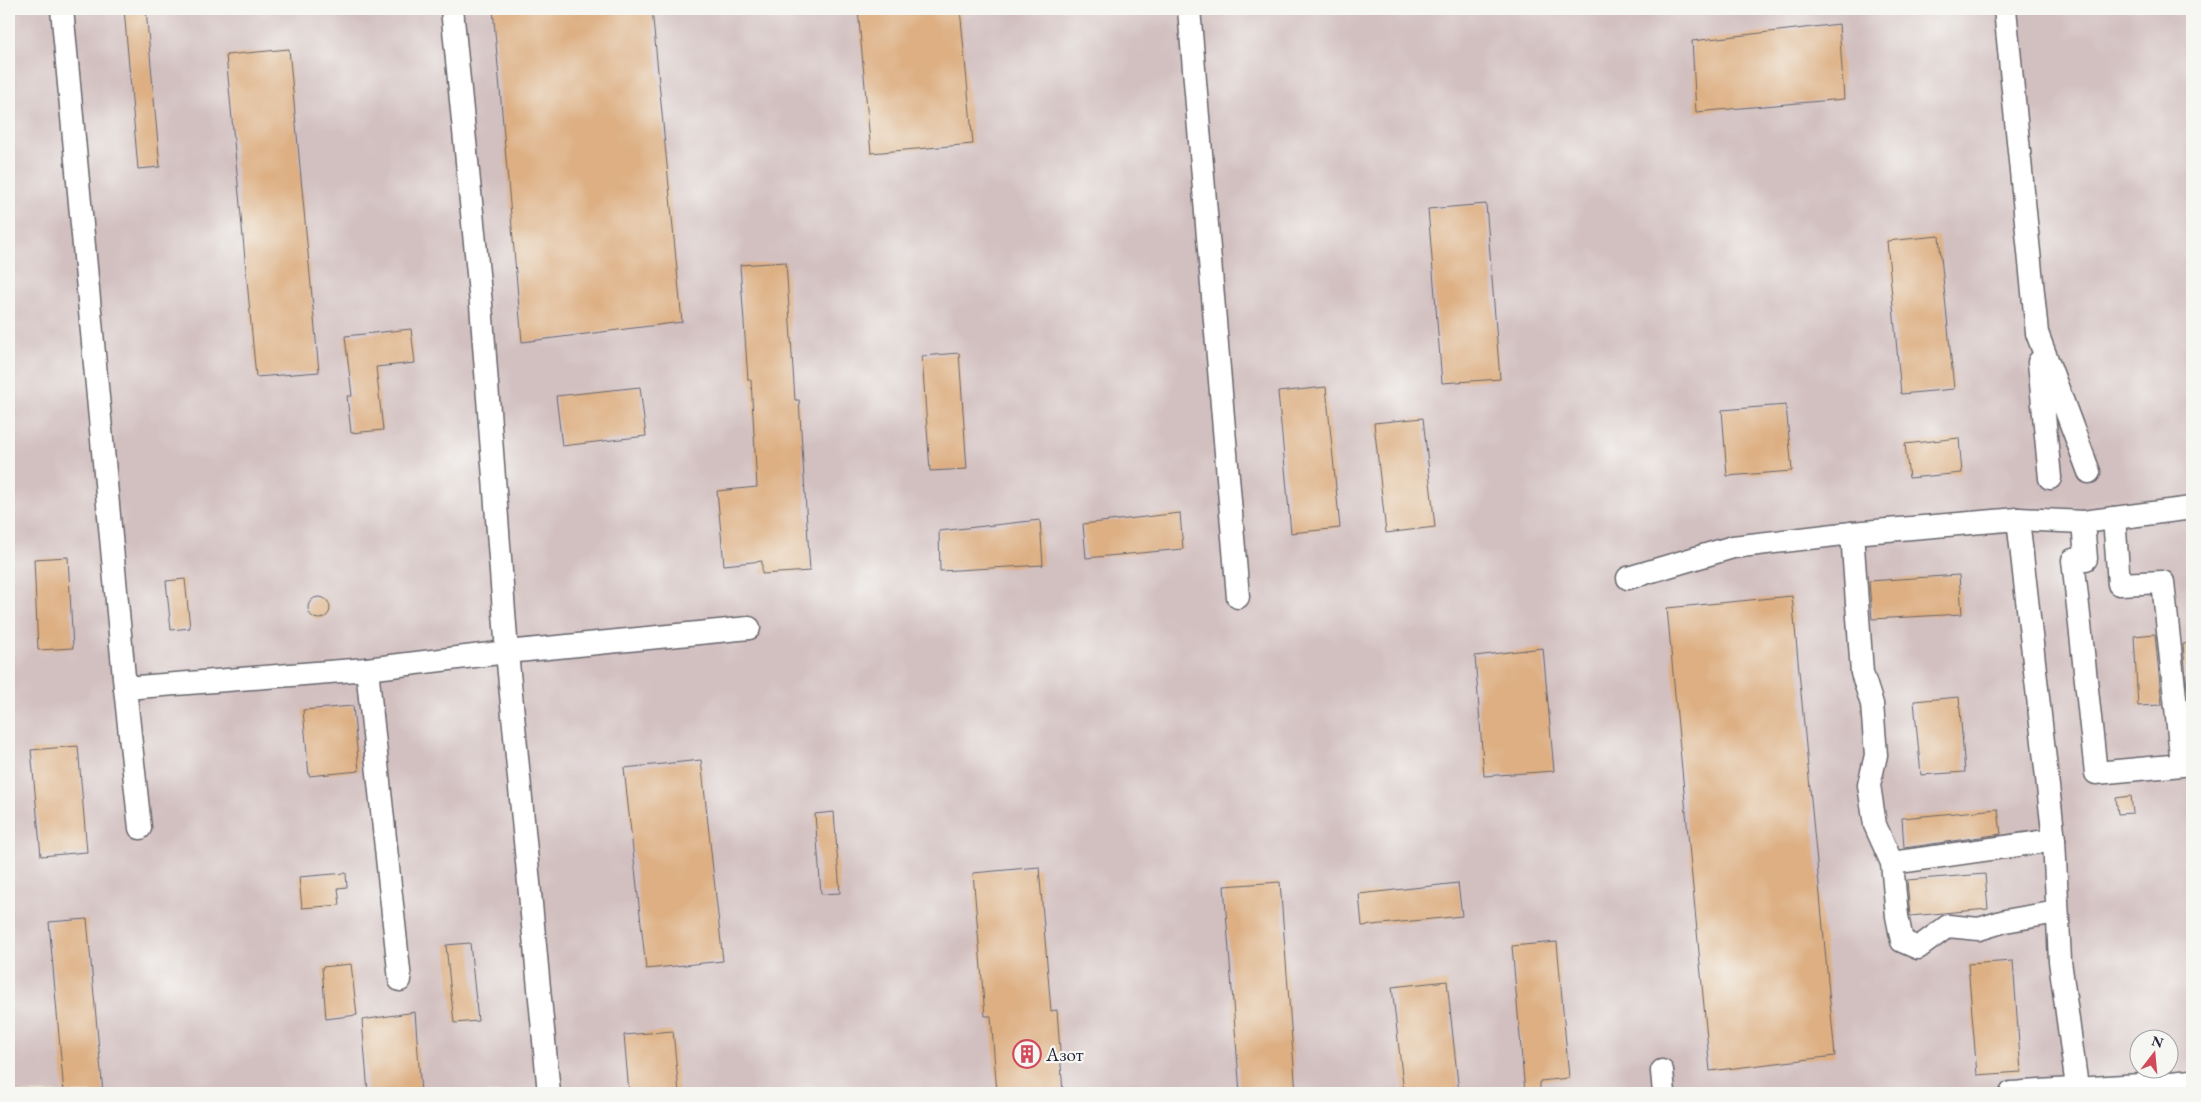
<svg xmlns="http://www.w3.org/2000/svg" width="2201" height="1102" viewBox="0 0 2201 1102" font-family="'EB Garamond',serif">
	<rect width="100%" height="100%" fill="#f6f6f2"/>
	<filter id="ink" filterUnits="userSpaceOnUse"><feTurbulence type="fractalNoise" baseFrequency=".02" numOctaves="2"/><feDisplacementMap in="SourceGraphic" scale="10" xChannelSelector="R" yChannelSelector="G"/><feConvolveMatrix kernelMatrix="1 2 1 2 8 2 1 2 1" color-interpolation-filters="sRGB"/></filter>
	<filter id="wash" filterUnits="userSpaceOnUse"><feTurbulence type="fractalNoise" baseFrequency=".0096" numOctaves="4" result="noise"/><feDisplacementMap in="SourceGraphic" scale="20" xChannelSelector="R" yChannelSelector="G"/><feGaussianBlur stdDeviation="1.12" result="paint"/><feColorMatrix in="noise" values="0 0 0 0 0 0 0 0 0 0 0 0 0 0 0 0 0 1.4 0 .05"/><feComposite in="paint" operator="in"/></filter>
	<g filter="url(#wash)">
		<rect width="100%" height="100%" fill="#ebe5c9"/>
		<path fill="#d2bfc0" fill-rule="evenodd" d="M 9,9 L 2192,9 L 2192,1093 L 9,1093 ZM 2138,1040 L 2168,1040 L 2168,1070 L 2138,1070 Z"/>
		<g id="blocks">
			<g fill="#ddaf82">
				<polygon points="124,9 146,9 160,167 138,169"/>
				<polygon points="493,9 652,9 682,322 522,342"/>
				<polygon points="858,9 960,9 973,144 871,153"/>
				<polygon points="1839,24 1844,99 1696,112 1692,41"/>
				<polygon points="289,49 319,372 256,377 226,55"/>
				<polygon points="1486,204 1500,379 1442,383 1428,209"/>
				<polygon points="1939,236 1954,389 1901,394 1887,241"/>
				<polygon points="786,262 795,400 799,400 810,571 762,574 762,561 724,565 717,491 757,487 751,380 748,380 740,265"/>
				<polygon points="411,329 415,363 376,367 383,430 351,433 347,396 352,396 345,336"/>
				<polygon points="959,353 967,469 930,471 922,356"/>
				<polygon points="640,387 646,436 562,446 556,396"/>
				<polygon points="1326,387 1340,528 1291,533 1278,392"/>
				<polygon points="1786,405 1792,471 1727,476 1722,410"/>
				<polygon points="1423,418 1435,527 1386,533 1374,423"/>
				<polygon points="1959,438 1962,473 1909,478 1905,444"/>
				<polygon points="1180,513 1183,549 1086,558 1083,524"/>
				<polygon points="1040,520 1043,565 940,571 939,531"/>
				<polygon points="68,557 73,648 38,650 34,559"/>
				<polygon points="1959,575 1962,614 1872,619 1869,581"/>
				<polygon points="185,579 190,628 171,630 166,581"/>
				<polygon points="1792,596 1835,1056 1710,1071 1667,608"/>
				<circle cx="319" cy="608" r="11"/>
				<polygon points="2155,634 2162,705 2138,706 2134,636"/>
				<polygon points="2192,643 2192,688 2187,688 2183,644"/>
				<polygon points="1543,648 1554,771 1484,776 1475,656"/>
				<polygon points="1959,697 1965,772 1921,775 1914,701"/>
				<polygon points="353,706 359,771 309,776 303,710"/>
				<polygon points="78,746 87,852 41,856 31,750"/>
				<polygon points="701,760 723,961 646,969 624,768"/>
				<polygon points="2131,796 2133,813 2118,814 2116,798"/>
				<polygon points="1998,809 2001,834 1904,848 1902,818"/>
				<polygon points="834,812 840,893 821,894 815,814"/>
				<polygon points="1039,867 1051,1011 1057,1010 1063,1093 997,1093 991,1016 985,1016 973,873"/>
				<polygon points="346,873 347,887 338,888 340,905 302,908 299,877"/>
				<polygon points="1985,874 1988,909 1910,916 1907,880"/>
				<polygon points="1280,882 1296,1093 1240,1093 1224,886"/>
				<polygon points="1458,883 1462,916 1362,926 1359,894"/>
				<polygon points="87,919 103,1093 64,1093 49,922"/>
				<polygon points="1557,942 1569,1078 1540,1081 1540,1093 1525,1093 1512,946"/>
				<polygon points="470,943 478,1021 454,1023 446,945"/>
				<polygon points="2013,961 2021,1072 1977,1075 1968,964"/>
				<polygon points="351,964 357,1015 326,1019 322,967"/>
				<polygon points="1447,981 1459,1093 1404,1093 1392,987"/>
				<polygon points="415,1012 421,1093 368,1093 362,1020"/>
				<polygon points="673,1031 679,1093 629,1093 624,1035"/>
			</g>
		</g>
	</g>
	<g filter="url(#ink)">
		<use href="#blocks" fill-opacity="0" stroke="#68666d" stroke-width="1"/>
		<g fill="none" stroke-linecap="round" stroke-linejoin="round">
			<defs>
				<g id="minor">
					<polyline points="62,9 125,688"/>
					<polyline points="452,9 481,304 507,652 749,628"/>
					<polyline points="1189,9 1238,597"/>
					<polyline points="2005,9 2037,333 2089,472"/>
					<polyline points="2039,362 2050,478"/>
					<polyline points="2018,519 2054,840 2060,961 2077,1087"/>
					<polyline points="2083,522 2086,559 2073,560 2096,773 2182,765 2163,582 2119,584 2114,518"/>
					<polyline points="1852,533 1862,673 1872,704 1876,755 1869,785 1875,825 1892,863"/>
					<polyline points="1628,578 1733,547 1852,533 2018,519 2083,522 2192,508"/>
					<polyline points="367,669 507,652 549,1093"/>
					<polyline points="140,828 125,688 367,669 400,980"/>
					<polyline points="2054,840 1892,863 1897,916 1902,941 1918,948 1948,926 1979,929 2005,921 2057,912"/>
					<polyline points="1662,1071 1664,1093"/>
					<path d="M 2011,1093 C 2071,1088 2132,1087 2192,1081"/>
				</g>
			</defs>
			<use href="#minor" stroke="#68666d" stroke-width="25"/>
			<use href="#minor" stroke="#fff" stroke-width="22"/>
		</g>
	</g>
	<defs>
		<symbol id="building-ring" viewBox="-11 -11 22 22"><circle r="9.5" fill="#f6f6f2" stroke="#d1495b" stroke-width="1.5"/><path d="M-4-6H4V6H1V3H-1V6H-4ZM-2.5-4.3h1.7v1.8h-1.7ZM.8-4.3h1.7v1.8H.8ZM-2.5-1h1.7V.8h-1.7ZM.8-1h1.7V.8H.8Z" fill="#d1495b"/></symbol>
	</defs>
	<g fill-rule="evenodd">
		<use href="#building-ring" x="1011" y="1038" width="32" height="32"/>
	</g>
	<g text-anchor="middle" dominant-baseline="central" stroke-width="4.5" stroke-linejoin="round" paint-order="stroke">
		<g font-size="19" fill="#22223b" stroke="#f6f6f2" text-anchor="start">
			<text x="1046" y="1054">Азот</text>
		</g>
	</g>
	<rect width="2201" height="1102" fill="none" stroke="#f6f6f2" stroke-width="30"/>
	<g transform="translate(2154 1054) rotate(16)"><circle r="24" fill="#f6f6f2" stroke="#a1a1a9"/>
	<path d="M0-4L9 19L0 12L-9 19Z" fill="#d1495b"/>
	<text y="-8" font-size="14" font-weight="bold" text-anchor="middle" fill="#22223b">N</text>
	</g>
</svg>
